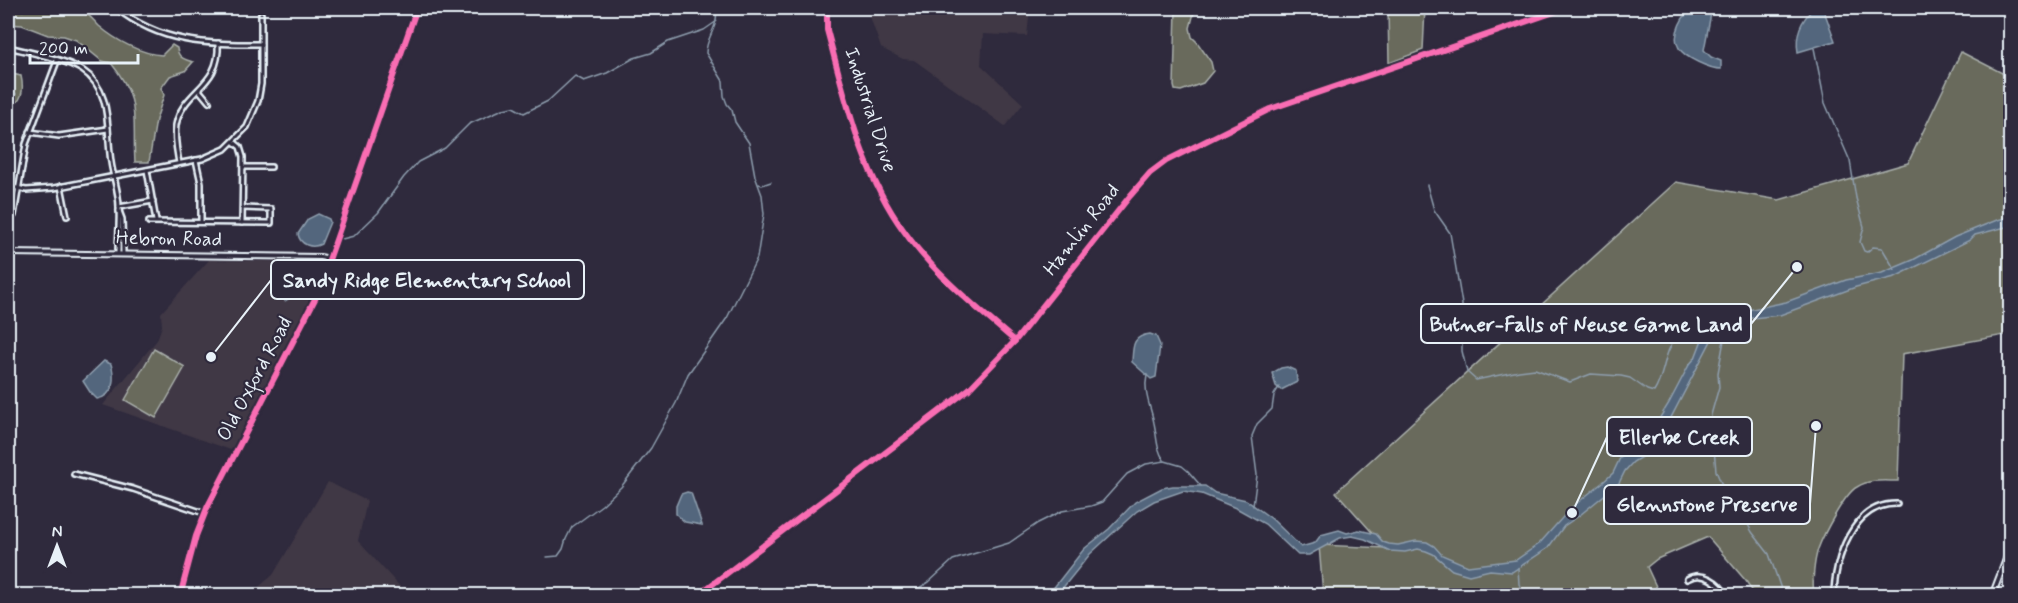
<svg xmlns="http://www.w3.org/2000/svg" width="2018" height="603" viewBox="0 0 2018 603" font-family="Mynerve,sans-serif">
	<rect width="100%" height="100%" fill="#2f2a3d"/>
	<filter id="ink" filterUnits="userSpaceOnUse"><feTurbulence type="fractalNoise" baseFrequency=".0167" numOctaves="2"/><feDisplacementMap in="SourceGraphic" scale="12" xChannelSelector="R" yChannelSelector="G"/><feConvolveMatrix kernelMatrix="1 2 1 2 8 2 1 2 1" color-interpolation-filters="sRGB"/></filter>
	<g filter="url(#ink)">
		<g fill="#403845">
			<polygon points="867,8 1030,8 1027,36 983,34 981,65 1023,104 1005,126 914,60 903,59 881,48"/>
			<polygon points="209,260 316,262 321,264 307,305 231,450 103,405 157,340 162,326 161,313"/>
			<polygon points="328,482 367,501 358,541 403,590 405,595 253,595 255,590 273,575"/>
		</g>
		<g fill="#696a5c" stroke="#a8aeaa" stroke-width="1.5">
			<path d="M 8,8 L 33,8 C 48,16 66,4 82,11 C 90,15 93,20 99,26 C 115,40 141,54 162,55 L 172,45 L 177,48 C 178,58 184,59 193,62 L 185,71 L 170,76 L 161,88 L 164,95 L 156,120 L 149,162 L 135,162 C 132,118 142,101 111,63 L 102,61 L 76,40 L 64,36 L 48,35 L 22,25 L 8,24 Z"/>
			<polygon points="1176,8 1195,9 1190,28 1192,37 1197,42 1211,62 1213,71 1203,83 1181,91 1175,90 1174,86"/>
			<polygon points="1388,8 1425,8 1423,50 1389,63"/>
			<path d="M 1961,52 L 2010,77 L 2010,334 L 1902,354 L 1898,481 C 1883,481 1870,479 1857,487 C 1845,493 1823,535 1818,549 C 1814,562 1812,582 1814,595 L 1755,595 L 1746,581 L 1708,537 L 1657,559 L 1647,567 L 1660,595 L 1323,595 L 1319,545 L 1386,548 L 1336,492 L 1676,182 L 1779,200 L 1908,163 Z"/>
			<path d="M 8,73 L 21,76 C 24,89 23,104 8,106 Z"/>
			<polygon points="154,349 185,367 156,418 125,400"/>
		</g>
		<g fill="#52667d" stroke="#8e9eae" stroke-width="1.5">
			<path d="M 1696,8 L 1712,8 L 1704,50 L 1711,57 L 1721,61 L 1721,69 C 1710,69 1685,58 1679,48 C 1671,36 1683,11 1696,8 Z"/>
			<path d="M 1814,8 L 1823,8 L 1835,41 L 1798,52 C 1795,35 1801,20 1814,8 Z"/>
			<path d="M 318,214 L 329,219 L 330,222 L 321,244 C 312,249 300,245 298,234 L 308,219 Z"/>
			<polygon points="2010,217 2010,226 1975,235 1970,240 1895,277 1856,287 1780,315 1744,319 1719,333 1711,341 1665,429 1648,453 1633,462 1625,471 1619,483 1580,515 1564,526 1548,548 1512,572 1490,570 1469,575 1452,570 1433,554 1426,551 1418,549 1405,552 1390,551 1365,539 1352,536 1340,538 1309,555 1298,555 1265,524 1238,509 1202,494 1183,491 1154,501 1137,511 1090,554 1057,595 1048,595 1084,549 1109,529 1135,502 1162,488 1173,486 1205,486 1215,493 1246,500 1272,519 1301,547 1315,543 1321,535 1339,530 1347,533 1359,530 1376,534 1383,542 1389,544 1398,545 1416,541 1427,542 1434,546 1442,555 1468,566 1516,560 1539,544 1571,508 1602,483 1613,473 1620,458 1643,445 1669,403 1689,365 1695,358 1705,332 1718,320 1743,311 1786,302 1846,280 1882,273 1913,260 1955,237 1997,220"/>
			<polygon points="290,278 298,278 299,281 293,296 285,301 285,281"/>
			<path d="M 1150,334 L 1156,336 L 1160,345 L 1156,377 L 1151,379 L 1132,362 C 1133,346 1132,336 1150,334 Z"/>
			<path d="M 104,361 L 111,364 C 115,377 115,396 97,399 L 90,392 L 83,381 Z"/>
			<polygon points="1287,367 1296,371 1297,382 1281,390 1276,386 1272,373 1281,368"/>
			<polygon points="687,492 691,493 702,525 685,522 676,514 676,506 681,494"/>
		</g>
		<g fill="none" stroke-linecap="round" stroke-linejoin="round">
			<g stroke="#8e9eae" stroke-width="1.5">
				<polyline points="15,8 23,11"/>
				<polyline points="1814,48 1825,103 1850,161 1856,198 1864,227 1860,242 1864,251 1867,252 1873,247 1882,248 1895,270"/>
				<polyline points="8,88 16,94"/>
				<polyline points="759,184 762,185 771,182"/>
				<path d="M 1427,185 L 1434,210 L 1450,233 L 1462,304 L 1462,351 L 1467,372 L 1476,380 L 1519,371 L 1535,369 L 1570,382 L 1591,374 L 1621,376 L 1630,378 L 1647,390 L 1654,392 C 1670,368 1660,323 1708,330"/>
				<polyline points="342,239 354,236 378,213 404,177 418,162 445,148 469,124 503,109 513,107 524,113 548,101 575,76 584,81 607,73 634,58 651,53 668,42 704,30 717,21"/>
				<polyline points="1726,329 1718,373 1719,387 1711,415 1716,471 1722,485 1735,501 1752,532 1769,554 1782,592"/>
				<path d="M 1147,375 C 1143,393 1151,407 1154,423 C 1157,436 1156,449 1164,460"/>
				<polyline points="1253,506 1257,475 1252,436 1257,424 1272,409 1274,395 1279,387"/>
				<path d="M 547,557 L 558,556 L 563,549 L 566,539 L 572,527 L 602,505 L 621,487 L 651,448 L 676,403 L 688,374 L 727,318 L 757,258 L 764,214 L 762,195 L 755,176 L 749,143 L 735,122 L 732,110 L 727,104 L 724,96 L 723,81 L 706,53 C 706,36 721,25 715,8"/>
				<polyline points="1518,568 1519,584 1524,596"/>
				<polyline points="862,596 885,592 914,591 929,582 953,560 1009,543 1038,523 1062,511 1091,506 1102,502 1127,474 1146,464 1165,461 1182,466 1188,471 1201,486"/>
			</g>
			<defs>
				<g id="minor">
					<path d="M 116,8 C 162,44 206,44 261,44"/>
					<path d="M 827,15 L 827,30 C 846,100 861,172 904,231 C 934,274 976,307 1015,341"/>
					<path d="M 8,47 C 28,52 65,59 82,70 C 113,90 106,130 111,162 C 113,177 119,192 119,207 C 120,222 118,238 118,253"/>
					<polyline points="199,90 209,102"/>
					<polyline points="30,132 59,136 108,129"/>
					<polyline points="234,142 240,147 243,157 242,223"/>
					<polyline points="196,160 201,183 201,222"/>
					<path d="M 179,163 C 177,151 174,138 176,125 C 183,89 221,87 218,43"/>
					<polyline points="243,167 271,167"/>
					<polyline points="147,170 156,221"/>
					<polyline points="8,186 26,190 54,188 202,159 225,149 247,127 258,101 261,84 261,14"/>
					<polyline points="61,186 67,216"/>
					<polyline points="119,207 153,201"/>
					<polyline points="119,211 122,219 123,253"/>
					<polyline points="14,215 26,144 57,61"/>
					<polyline points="149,222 271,223 271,209 243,208"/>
					<polyline points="74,474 133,489 204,513"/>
					<path d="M 1687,579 C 1703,570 1719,582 1727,596"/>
					<path d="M 1834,596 C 1834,559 1853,503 1897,504"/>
				</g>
				<g id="tertiary">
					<polyline points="8,253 320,257 330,259"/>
					<polyline points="2001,573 2010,574"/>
					<polyline points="180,596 196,536 207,508 316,297 417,8"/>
					<polyline points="697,596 969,389 1015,341 1130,196 1150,173 1166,161 1270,109 1566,8"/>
					<polyline points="1992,596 2010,549"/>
				</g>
			</defs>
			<use href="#minor" stroke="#e8f1f8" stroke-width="8"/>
			<use href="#tertiary" stroke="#e8f1f8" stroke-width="8"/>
			<use href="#minor" stroke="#2f2a3d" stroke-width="3"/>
			<use href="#tertiary" stroke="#2f2a3d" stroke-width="4"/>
			<defs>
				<g id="cycleway">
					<path d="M 827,15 L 827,30 C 846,100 861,172 904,231 C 934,274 976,307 1015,341"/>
					<polyline points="180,596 196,536 207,508 316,297 417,8"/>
					<polyline points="697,596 969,389 1015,341 1130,196 1150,173 1166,161 1270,109 1566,8"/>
				</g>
			</defs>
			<use href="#cycleway" stroke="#2f2a3d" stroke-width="10"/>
			<use href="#cycleway" stroke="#f96db3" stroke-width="6"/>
		</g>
	</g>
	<g text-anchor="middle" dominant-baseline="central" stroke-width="4.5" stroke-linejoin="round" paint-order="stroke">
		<g font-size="20" fill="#e8f1f8" stroke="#2f2a3d">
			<text transform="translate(870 110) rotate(72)">Industrial Drive</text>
			<text transform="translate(1082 230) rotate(-52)">Hamlin Road</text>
			<text transform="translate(169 239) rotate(1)">Hebron Road</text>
			<text transform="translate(255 379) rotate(-62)">Old Oxford Road</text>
		</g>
	</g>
	<path fill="none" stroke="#e8f1f8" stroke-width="2" d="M211 357L271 280M1797 267L1751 324M1572 513L1607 437M1816 426L1810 504"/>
	<g fill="#e8f1f8" stroke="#2f2a3d" stroke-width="2">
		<circle cx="211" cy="357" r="6"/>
		<circle cx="1797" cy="267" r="6"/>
		<circle cx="1572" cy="513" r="6"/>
		<circle cx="1816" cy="426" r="6"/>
	</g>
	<g fill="#2f2a3d" stroke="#e8f1f8" stroke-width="2">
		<rect x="271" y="260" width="313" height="39" rx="6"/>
		<rect x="1421" y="304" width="330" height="39" rx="6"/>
		<rect x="1607" y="417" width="145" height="39" rx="6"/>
		<rect x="1604" y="485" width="206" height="39" rx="6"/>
	</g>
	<g font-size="21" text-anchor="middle" font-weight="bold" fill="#e8f1f8">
		<text x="427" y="287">Sandy Ridge Elementary School</text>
		<text x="1586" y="331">Butner-Falls of Neuse Game Land</text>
		<text x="1679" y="444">Ellerbe Creek</text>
		<text x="1707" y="511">Glennstone Preserve</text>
	</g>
	<rect width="2018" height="603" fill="none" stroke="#2f2a3d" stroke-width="30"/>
	<rect x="15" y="15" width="1988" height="573" fill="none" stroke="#e8f1f8" stroke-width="2" filter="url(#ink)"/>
	<g transform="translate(57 546)" stroke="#2f2a3d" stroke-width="4.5" paint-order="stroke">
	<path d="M0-4.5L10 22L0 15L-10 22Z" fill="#e8f1f8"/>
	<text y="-9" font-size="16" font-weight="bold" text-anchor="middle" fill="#e8f1f8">N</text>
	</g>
	<path d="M30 54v9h108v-9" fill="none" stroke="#e8f1f8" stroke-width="3"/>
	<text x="39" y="54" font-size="18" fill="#e8f1f8" stroke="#2f2a3d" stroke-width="4.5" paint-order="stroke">200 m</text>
</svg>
